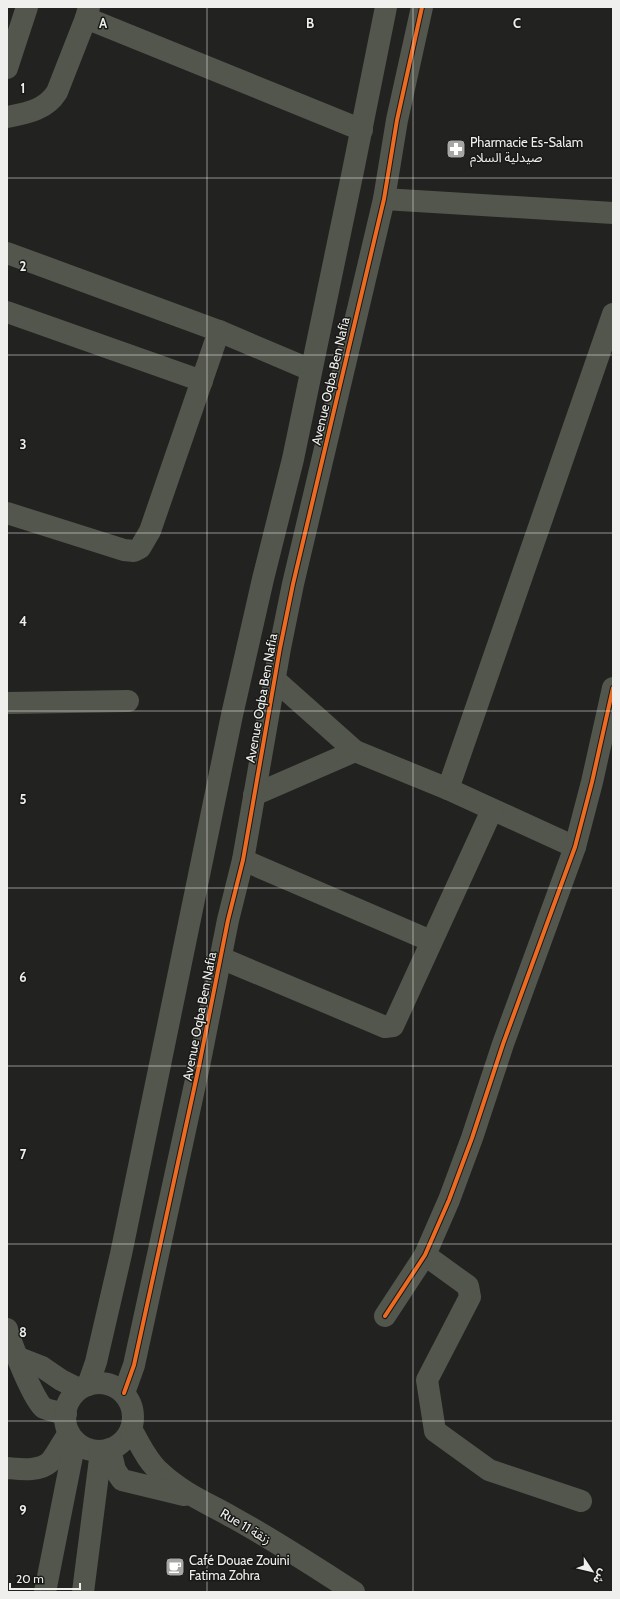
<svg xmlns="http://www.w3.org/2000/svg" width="620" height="1599" viewBox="0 0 620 1599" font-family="Cabin,'Noto Sans Arabic',sans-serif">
	<rect width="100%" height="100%" fill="#222221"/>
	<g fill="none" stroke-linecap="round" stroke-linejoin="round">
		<g stroke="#53564d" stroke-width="22">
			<polyline points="89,7 86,18 362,130"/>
			<polyline points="7,68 27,7"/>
			<path d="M 7,117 C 27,113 46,110 57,92 L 86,18"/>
			<polyline points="384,199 613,213"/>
			<polyline points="7,253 219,331 311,370"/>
			<polyline points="7,312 202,381"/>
			<polyline points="7,513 124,550 134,551 140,548 150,531 219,331"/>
			<polyline points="274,679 355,751 448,789 575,847"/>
			<polyline points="7,703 128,701"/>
			<polyline points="448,789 613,314"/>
			<polyline points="254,795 355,751"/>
			<polyline points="243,860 431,941"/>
			<polyline points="221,958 385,1027 393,1026 492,810"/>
			<polyline points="425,1255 468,1286 470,1297 427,1380 435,1431 489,1470 581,1501"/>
			<polyline points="385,1316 425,1255 449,1200 472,1138 503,1044 575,847 592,782 613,688"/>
			<path d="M 7,1329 C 11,1343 34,1402 44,1408 C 50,1411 59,1412 66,1414"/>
			<polyline points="19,1358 42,1367 61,1380 79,1389"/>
			<circle cx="99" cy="1417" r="34"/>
			<polyline points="88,1385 96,1362 121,1254 232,715 263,579 293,459 354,166 386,7"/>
			<polyline points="124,1393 134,1365 199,1066 228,920 243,860 280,648 293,584 384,199 397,120 422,7"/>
			<path d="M 131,1429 C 140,1444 147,1461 160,1472 C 181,1492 207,1503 232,1517 C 274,1540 314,1566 354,1592"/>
			<polyline points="110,1449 115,1470 122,1480 184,1495"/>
			<path d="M 7,1468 C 20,1469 39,1472 50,1462 C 57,1454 63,1441 69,1433"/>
			<polyline points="45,1592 75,1441"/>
			<polyline points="83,1592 101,1451"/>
		</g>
		<defs>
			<g id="cycleway">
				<polyline points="385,1316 425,1255 449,1200 472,1138 503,1044 575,847 592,782 613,688"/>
				<polyline points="124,1393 134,1365 199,1066 228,920 243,860 280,648 293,584 384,199 397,120 422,7"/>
			</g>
		</defs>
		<use href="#cycleway" stroke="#191a17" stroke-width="6"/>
		<use href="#cycleway" stroke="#ed6a23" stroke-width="4"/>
	</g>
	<path fill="none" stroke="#eff0ed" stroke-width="1" stroke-opacity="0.55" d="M 207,7 L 207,1592M 413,7 L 413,1592M 7,178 L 613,178M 7,355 L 613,355M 7,533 L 613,533M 7,711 L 613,711M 7,888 L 613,888M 7,1066 L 613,1066M 7,1244 L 613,1244M 7,1421 L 613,1421"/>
	<defs>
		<symbol id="pharmacy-square" viewBox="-11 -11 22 22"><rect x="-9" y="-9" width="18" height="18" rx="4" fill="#a7a8a6" stroke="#191a17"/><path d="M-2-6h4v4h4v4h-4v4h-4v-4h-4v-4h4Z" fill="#fff"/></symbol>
		<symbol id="cafe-square" viewBox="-11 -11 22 22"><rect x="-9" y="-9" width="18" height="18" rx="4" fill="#a7a8a6" stroke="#191a17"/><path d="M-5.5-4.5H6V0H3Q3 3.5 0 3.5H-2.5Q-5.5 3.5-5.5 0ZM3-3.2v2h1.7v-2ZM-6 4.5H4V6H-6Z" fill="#fff"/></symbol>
	</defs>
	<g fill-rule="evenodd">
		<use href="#pharmacy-square" x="445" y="138" width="22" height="22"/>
		<use href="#cafe-square" x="164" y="1556" width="22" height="22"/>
	</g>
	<g text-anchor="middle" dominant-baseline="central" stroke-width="3" stroke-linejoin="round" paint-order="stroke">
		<g font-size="13" fill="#eff0ed" stroke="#191a17" text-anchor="start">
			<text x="470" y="142">Pharmacie Es-Salam<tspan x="470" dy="15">صيدلية السلام</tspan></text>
			<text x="189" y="1560">Café Douae Zouini<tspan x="189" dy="15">Fatima Zohra</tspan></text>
		</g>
		<g font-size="13" fill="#eff0ed" stroke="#191a17">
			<text transform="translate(330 381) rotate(-77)">Avenue Oqba Ben Nafia</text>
			<text transform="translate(261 698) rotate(-80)">Avenue Oqba Ben Nafia</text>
			<text transform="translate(199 1016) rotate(-79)">Avenue Oqba Ben Nafia</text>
			<text transform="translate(246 1526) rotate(31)">Rue 11 زنقة</text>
		</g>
	</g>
	<g font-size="13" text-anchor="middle" font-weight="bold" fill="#eff0ed" stroke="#191a17" stroke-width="3" stroke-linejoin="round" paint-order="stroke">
		<text x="103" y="28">A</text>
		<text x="310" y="28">B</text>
		<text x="517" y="28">C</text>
		<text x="23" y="93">1</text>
		<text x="23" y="271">2</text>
		<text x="23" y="449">3</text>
		<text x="23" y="626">4</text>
		<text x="23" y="804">5</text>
		<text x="23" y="982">6</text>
		<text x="23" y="1159">7</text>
		<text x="23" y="1337">8</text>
		<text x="23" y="1515">9</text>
	</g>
	<rect width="620" height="1599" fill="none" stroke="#eff0ed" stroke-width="16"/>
	<g transform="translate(592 1571) rotate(125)" stroke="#191a17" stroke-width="3" paint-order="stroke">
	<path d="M0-3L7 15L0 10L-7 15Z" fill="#eff0ed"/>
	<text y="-6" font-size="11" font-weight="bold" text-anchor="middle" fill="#eff0ed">ش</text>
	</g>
	<path d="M10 1583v6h70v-6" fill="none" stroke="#eff0ed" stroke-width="2"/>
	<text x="16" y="1583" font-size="12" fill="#eff0ed" stroke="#191a17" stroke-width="3" paint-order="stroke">20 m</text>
</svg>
